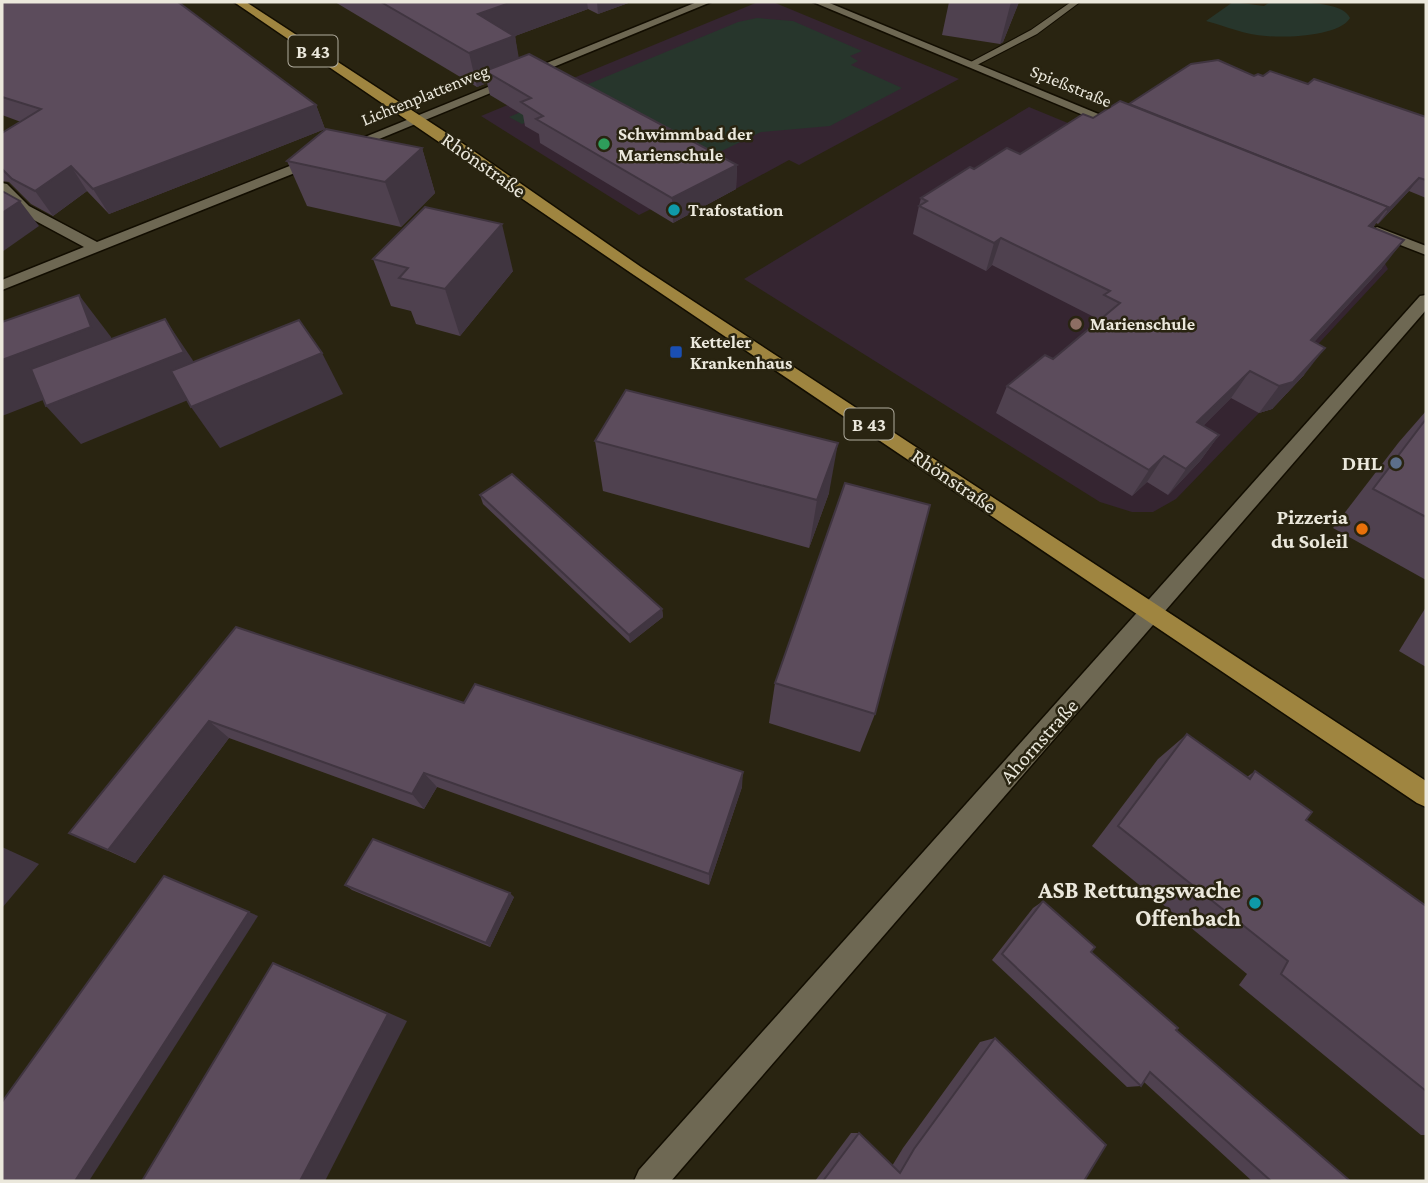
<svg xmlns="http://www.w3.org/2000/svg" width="1428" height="1183" viewBox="0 0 1428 1183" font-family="'Crimson Pro',serif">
	<rect width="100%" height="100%" fill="#292411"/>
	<g fill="#352531">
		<polygon points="758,2 773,2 959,79 799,165 789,160 697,210 675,197 639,215 481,116"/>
		<polygon points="1029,107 1378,251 1388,269 1295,369 1304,375 1272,409 1259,413 1176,499 1153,512 1132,512 1100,502 744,279"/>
	</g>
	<g fill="#27362c">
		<path d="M 1233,2 L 1264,6 L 1270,2 C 1291,2 1343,0 1350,18 C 1340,36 1286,38 1266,36 C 1246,35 1225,26 1206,21 Z"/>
		<polygon points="757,18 793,21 862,51 850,56 858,61 851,65 902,88 830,126 761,132 705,159 590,96 522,124 509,117 738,22"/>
	</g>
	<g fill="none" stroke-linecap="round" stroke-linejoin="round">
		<defs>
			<polygon id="lane" points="1071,2 1080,2 1037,34 975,66 967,64 1031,30"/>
			<g id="street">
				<polygon points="697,2 711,2 350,151 340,151 338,148"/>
				<polygon points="813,2 827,2 1130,127 1124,131 1119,130"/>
				<polygon points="315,156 320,157 320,163 2,290 2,280 84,247 19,212 2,195 2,183 7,184 29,206 97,242"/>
				<polygon points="1377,227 1426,246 1426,255 1372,234 1370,231"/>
				<polygon points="1426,295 1426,310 671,1181 634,1181 639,1170 1420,296"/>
			</g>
			<polygon id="primary" points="234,2 246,2 462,143 641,267 1426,781 1426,807 1417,803 631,273"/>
		</defs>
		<use href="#lane" stroke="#120d00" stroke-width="2"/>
		<use href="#street" stroke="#120d00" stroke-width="3"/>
		<use href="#primary" stroke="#120d00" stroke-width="3"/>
		<use href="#lane" fill="#6e6853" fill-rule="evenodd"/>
		<use href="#street" fill="#6e6853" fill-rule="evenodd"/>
		<use href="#primary" fill="#9f8540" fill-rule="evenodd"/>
	</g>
	<g fill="#4f414f">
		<polygon points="2,2 316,105 325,129 109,214 87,191 53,216 31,204 9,182 2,181 2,133 21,122 2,115"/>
		<polygon points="335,2 631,2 598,14 588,9 515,36 518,58 737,165 736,189 673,223 540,143 539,134 525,126 523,115 490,95 487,83 477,87"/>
		<polygon points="949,2 1019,2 1003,42 1000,44 942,35"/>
		<polygon points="1254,76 1263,76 1308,84 1426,117 1426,198 1409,191 1378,224 1376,223 1373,228 1382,268 1314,342 1304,375 1272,409 1259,413 1231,398 1203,426 1219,435 1200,461 1168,495 1147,482 1132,496 996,413 1007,386 1053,359 1094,324 1091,322 1094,317 992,265 986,271 913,234 919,206 921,198 974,169 1020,154 1093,118 1129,104"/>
		<polygon points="422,148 435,193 401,227 307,206 287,161"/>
		<polygon points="373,259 513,271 460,336 416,324 411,311 391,306"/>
		<polygon points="1426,411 1426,580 1333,528 1399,442"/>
		<polygon points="595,441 829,493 809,548 603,491"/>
		<polygon points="480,495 662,609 663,617 630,643 483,504"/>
		<polygon points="1426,607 1426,667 1399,651"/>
		<polygon points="236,627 464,703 742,787 709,885 437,787 424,809 229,738 135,863 69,833"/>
		<polygon points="775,683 875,714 860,752 769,723"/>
		<polygon points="1187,734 1247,777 1255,771 1306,820 1426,906 1426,1135 1421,1135 1239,985 1247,974 1092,846 1158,759"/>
		<polygon points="345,885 514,897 490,947 352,890"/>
		<polygon points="1043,901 1091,952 1176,1030 1348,1181 1252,1181 1144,1082 1141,1086 1127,1087 992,960 1033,908"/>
		<polygon points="995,1038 1084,1181 815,1181 851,1133 859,1133 892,1166 903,1148 980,1042"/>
	</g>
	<g fill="#403540">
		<polygon points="512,2 587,2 588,9 515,36 521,70 485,71 487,83 477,87 469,53 478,14"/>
		<polygon points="597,2 631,2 598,14"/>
		<polygon points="1011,2 1019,2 1003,42 1000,44"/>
		<polygon points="316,105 325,129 109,214 93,189"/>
		<polygon points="422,148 435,193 401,227 385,182"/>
		<polygon points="737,165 736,189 673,223 672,198"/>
		<polygon points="71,166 87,191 53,216 35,191"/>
		<polygon points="1419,178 1409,191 1378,224 1388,210"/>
		<polygon points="20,201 39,226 2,252 2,213"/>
		<polygon points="1388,207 1368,234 1369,226"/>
		<polygon points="502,224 513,271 460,336 445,289"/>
		<polygon points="1001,238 992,265 986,271 994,243"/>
		<polygon points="1404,240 1382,268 1290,368 1311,340"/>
		<polygon points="79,295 111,337 123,369 2,416 2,360"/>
		<polygon points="165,319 192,359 210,391 81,444 46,406"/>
		<polygon points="1325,348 1304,375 1272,409 1259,413 1279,386"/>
		<polygon points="322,353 343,394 220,448 191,407"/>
		<polygon points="1250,371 1231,398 1179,449 1197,422"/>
		<polygon points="1219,435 1200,461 1168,495 1186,469"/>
		<polygon points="838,443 829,493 809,548 817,500"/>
		<polygon points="1164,456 1147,482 1132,496 1149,470"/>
		<polygon points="662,609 663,617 630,643 629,635"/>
		<polygon points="209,721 229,738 135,863 108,850"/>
		<polygon points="743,772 742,787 709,885 709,874"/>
		<polygon points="424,773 437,787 424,809 412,794"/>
		<polygon points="2,847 39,864 2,908"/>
		<polygon points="510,893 514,897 490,947 486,943"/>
		<polygon points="249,912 258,916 89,1181 75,1181"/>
		<polygon points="273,963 299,973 407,1021 325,1181 300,1181"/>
	</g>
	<g fill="#5c4c5c" stroke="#403540" stroke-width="2">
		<polygon points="2,2 178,2 316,105 93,189 71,166 35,191 12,179 2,169 2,133 41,109 2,97"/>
		<polygon points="381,2 512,2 478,14 514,36 469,53"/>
		<polygon points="529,54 737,165 672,198 536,119 543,116 521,102 531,98 485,71"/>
		<polygon points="1218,60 1254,76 1258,74 1263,76 1270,71 1308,84 1314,79 1426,117 1426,180 1419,178 1388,210 1386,209 1388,207 1129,104 1191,64"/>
		<polygon points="1120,101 1388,207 1369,226 1404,240 1311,340 1325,348 1293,382 1279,386 1250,371 1197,422 1219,435 1186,469 1164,456 1149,470 1007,386 1045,355 1053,359 1120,303 1104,295 1110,291 1001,238 994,243 919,206 927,201 921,198 970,167 974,169 1007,148 1020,154 1083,114 1093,118"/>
		<polygon points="326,129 422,148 385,182 287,161"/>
		<polygon points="2,191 20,201 2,213"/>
		<polygon points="425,207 502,224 445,289 399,278 408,268 373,259"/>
		<polygon points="79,295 91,327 2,360 2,322"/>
		<polygon points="165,319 184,352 46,406 31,369"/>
		<polygon points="299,320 322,353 191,407 171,371"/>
		<polygon points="626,390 838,443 817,500 595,441"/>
		<polygon points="1426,419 1426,517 1373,489"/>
		<polygon points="512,474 662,609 629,635 480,495"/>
		<polygon points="845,483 930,505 875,714 775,683"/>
		<polygon points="236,627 464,703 475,684 743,772 709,874 424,773 412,794 209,721 108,850 69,833"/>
		<polygon points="1187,734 1250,779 1255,771 1312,812 1306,820 1426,906 1426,1091 1281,974 1288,961 1118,826"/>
		<polygon points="373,839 510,893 486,943 345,885"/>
		<polygon points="164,876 249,912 75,1181 2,1181 2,1102"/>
		<polygon points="1043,901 1095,947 1091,952 1178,1028 1176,1030 1349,1180 1348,1181 1271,1181 1150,1072 1141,1086 1002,954"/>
		<polygon points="273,963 388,1014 300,1181 142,1181"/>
		<polygon points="995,1038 1106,1145 1084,1181 823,1181 859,1133 900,1173 914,1149"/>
	</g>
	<circle fill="#2e9e5b" stroke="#292411" stroke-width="2.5" cx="604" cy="144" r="7"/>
	<g fill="#0f9aa8" stroke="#292411" stroke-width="2.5">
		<circle cx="674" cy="210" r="7"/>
		<circle cx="1255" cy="903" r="7"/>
	</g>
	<circle fill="#8d6e63" stroke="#292411" stroke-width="2.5" cx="1076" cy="324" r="7"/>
	<rect fill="#1a4fb4" stroke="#292411" stroke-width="2.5" x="669" y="345" width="14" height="14" rx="3.5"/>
	<circle fill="#5c6f8a" stroke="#292411" stroke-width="2.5" cx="1396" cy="463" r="7"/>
	<circle fill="#e8710a" stroke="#292411" stroke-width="2.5" cx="1362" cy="529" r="7"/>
	<g text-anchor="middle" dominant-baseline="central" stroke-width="5" stroke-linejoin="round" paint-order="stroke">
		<g font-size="18" fill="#ebe8dc" stroke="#292411">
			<text transform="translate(1071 86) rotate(22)">Spießstraße</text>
			<text transform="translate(425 95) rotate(-22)">Lichtenplattenweg</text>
		</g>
		<g font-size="18" font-weight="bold" fill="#ebe8dc" stroke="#292411" text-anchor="start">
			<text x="618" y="134">Schwimmbad der<tspan x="618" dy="21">Marienschule</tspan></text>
			<text x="688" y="210">Trafostation</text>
			<text x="1090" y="324">Marienschule</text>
			<text x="690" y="342">Ketteler<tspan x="690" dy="21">Krankenhaus</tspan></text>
		</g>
		<g fill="#292411" stroke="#b1ad9f" stroke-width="2">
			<rect x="288.5" y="35.5" width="49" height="31" rx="5"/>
			<rect x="844.5" y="408.5" width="49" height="31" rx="5"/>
		</g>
		<g font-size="19" font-weight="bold" fill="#ebe8dc">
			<text x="313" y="51">B 43</text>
			<text x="869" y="424">B 43</text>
		</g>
		<g font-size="21" fill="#ebe8dc" stroke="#292411">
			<text transform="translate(484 165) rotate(35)">Rhönstraße</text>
			<text transform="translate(954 481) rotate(34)">Rhönstraße</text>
			<text transform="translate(1039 741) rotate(-48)">Ahornstraße</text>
		</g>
		<g font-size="21" font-weight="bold" fill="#ebe8dc" stroke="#292411" text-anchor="end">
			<text x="1382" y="463">DHL</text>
			<text x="1348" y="517">Pizzeria<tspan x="1348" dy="24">du Soleil</tspan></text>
		</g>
		<g font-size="24" font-weight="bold" fill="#ebe8dc" stroke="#292411" text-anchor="end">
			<text x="1241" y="889">ASB Rettungswache<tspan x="1241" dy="28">Offenbach</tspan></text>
		</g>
	</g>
	<rect width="1428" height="1183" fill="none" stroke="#ebe8dc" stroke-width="7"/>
</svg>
